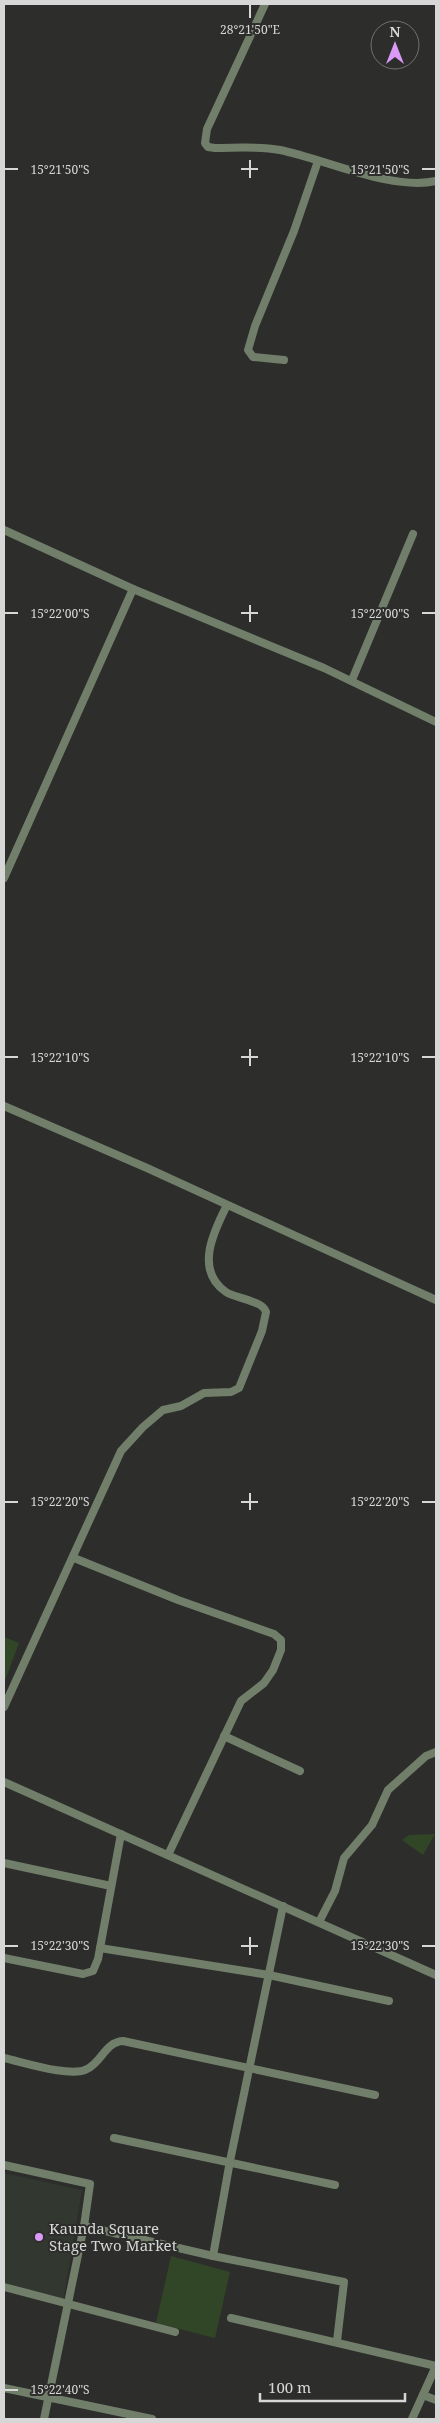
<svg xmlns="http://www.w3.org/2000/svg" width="440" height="2423" viewBox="0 0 440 2423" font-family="'Noto Serif',serif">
	<rect width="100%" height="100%" fill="#2d2e2c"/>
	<polygon fill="#323730" points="4,2173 82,2190 63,2302 4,2285"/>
	<g fill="#314626">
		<polygon points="4,1637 19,1643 4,1683"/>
		<polygon points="435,1834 423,1855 402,1840 409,1835"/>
		<polygon points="171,2256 230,2272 215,2338 156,2323"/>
	</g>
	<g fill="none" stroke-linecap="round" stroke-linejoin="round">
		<g stroke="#717f6a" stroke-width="8">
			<path d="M 265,4 L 207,129 L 205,143 L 208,147 L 215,148 C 237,148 259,146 280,150 C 325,159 391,191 436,181"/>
			<polyline points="284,360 253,357 248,350 255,326 294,231 318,161"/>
			<polyline points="4,530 133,589 324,668 436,722"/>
			<polyline points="352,680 413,534"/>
			<polyline points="4,878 133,589"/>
			<polyline points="4,1106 147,1168 436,1300"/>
			<polyline points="74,1558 178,1600 274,1634 281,1640 281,1650 273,1670 264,1683 241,1701 168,1855"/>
			<path d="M 4,1707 L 121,1451 L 143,1427 L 163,1410 L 181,1406 L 204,1393 L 231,1392 L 239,1388 L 262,1331 L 266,1312 C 263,1304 255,1303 248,1300 C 240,1297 232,1296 226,1292 C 194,1270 214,1231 227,1205"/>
			<polyline points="224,1736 300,1771"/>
			<polyline points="4,1782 436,1975"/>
			<polyline points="4,1863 111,1886"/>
			<polyline points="319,1922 335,1891 344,1858 372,1825 388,1790 426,1756 436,1752"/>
			<polyline points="100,1948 269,1975 389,2001"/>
			<polyline points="4,1958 83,1974 93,1971 98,1959 121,1834"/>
			<path d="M 4,2058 C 23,2062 71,2078 87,2069 C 102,2062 105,2042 123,2041 L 375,2095"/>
			<polyline points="114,2138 335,2185"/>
			<polyline points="4,2165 90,2184 84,2226"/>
			<polyline points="213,2256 230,2161 283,1906"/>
			<polyline points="4,2287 175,2332"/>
			<polyline points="231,2318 436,2366"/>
			<polyline points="4,2388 152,2419"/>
			<polyline points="423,2395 436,2400"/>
			<polyline points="44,2419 84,2226 213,2256 344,2282 337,2341"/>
			<polyline points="412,2419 436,2366"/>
		</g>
	</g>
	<path fill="none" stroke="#d6d7d6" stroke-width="2" d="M 250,5 L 250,18M 250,160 L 250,178M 5,169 L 18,169M 241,169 L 258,169M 422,169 L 435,169M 250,605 L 250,622M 5,613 L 18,613M 241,613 L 258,613M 422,613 L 435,613M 250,1049 L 250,1066M 5,1057 L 18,1057M 241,1057 L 258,1057M 422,1057 L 435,1057M 250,1493 L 250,1510M 5,1502 L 18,1502M 241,1502 L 258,1502M 422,1502 L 435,1502M 250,1937 L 250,1955M 5,1946 L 18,1946M 241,1946 L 258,1946M 422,1946 L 435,1946M 5,2390 L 18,2390"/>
	<circle fill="#da9af6" stroke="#2d2e2c" stroke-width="2" cx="39" cy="2237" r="5"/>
	<g text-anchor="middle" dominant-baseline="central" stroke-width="4" stroke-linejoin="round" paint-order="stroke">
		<g font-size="15" fill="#d6d7d6" stroke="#2d2e2c" text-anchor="start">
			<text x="49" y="2228">Kaunda Square<tspan x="49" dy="17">Stage Two Market</tspan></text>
		</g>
	</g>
	<g font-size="12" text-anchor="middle" fill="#d6d7d6" stroke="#2d2e2c" stroke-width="4" stroke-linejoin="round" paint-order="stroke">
		<text x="250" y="34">28°21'50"E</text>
		<text x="60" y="174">15°21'50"S</text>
		<text x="380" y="174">15°21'50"S</text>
		<text x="60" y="618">15°22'00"S</text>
		<text x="380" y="618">15°22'00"S</text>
		<text x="60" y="1062">15°22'10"S</text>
		<text x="380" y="1062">15°22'10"S</text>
		<text x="60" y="1506">15°22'20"S</text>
		<text x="380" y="1506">15°22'20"S</text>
		<text x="60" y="1950">15°22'30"S</text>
		<text x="380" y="1950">15°22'30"S</text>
		<text x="60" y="2394">15°22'40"S</text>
	</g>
	<rect width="440" height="2423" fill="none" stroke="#d6d7d6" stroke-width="10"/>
	<g transform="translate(395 45)"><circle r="24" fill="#2d2e2c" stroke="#717270"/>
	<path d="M0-4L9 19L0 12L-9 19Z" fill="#da9af6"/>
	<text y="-8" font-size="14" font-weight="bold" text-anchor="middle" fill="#d6d7d6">N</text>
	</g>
	<path d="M260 2393v8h145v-8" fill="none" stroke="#d6d7d6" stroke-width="2.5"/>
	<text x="268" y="2393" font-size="15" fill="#d6d7d6" stroke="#2d2e2c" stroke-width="4" paint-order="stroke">100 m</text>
</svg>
